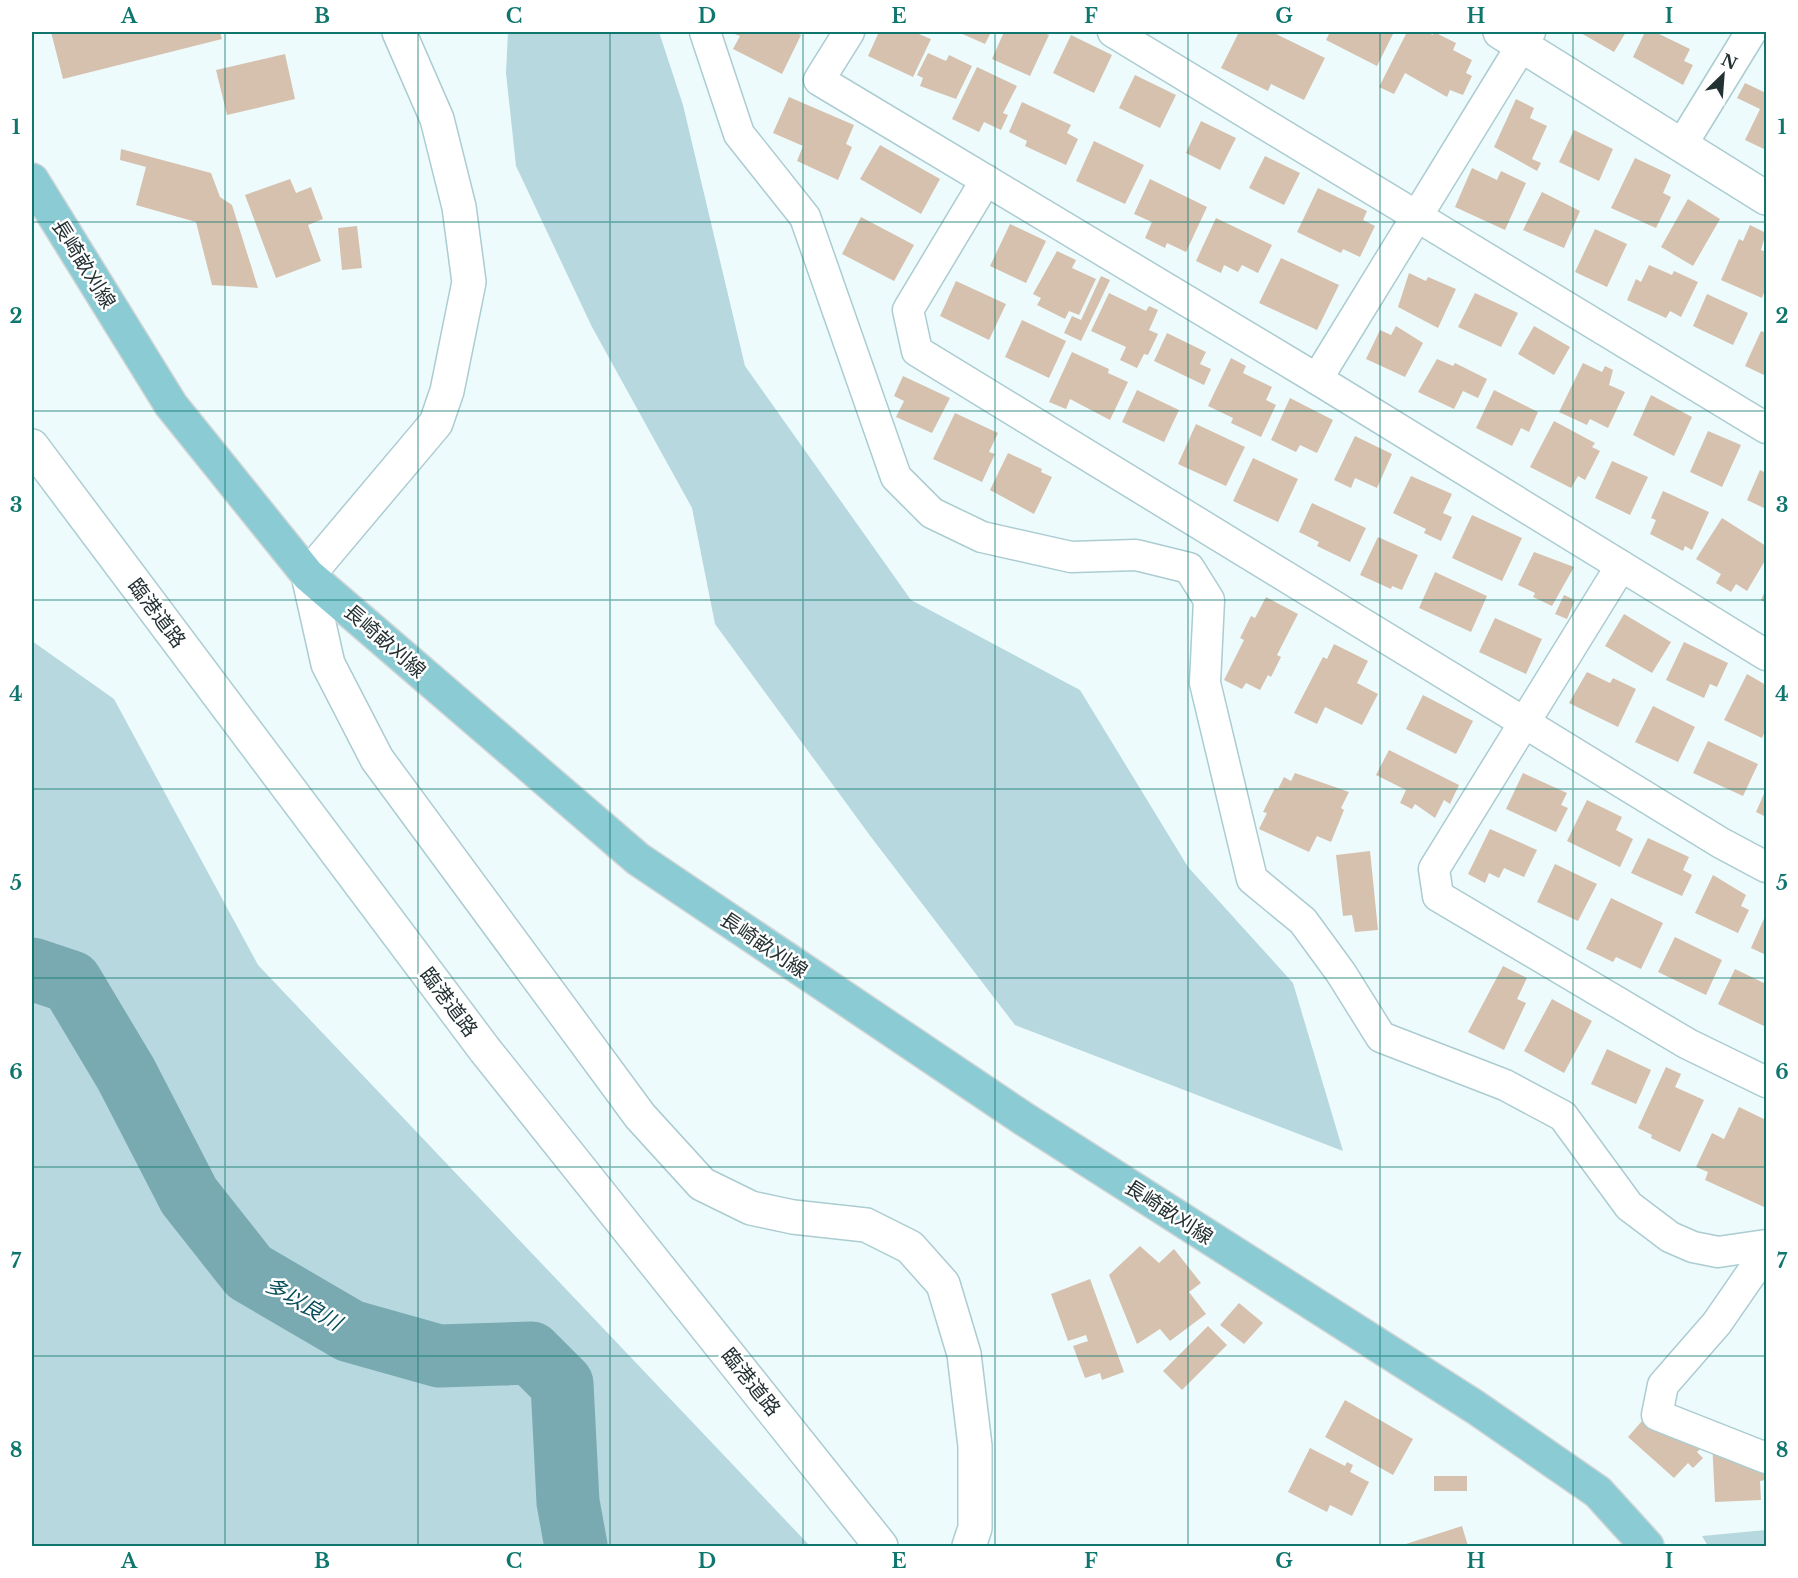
<svg xmlns="http://www.w3.org/2000/svg" width="1798" height="1578" viewBox="0 0 1798 1578" font-family="'Libre Baskerville','Noto Sans JP',serif">
	<rect width="100%" height="100%" fill="#eefbfd"/>
	<g fill="#b6d8de">
		<polygon points="508,32 659,32 683,105 745,366 911,600 1080,690 1188,867 1293,983 1343,1151 1015,1025 871,837 715,624 692,508 592,327 516,166 506,73"/>
		<polygon points="32,641 114,699 258,965 810,1546 32,1546"/>
		<polygon points="1766,1530 1766,1546 1708,1546 1702,1536"/>
	</g>
	<g fill="none" stroke-linecap="round" stroke-linejoin="round">
		<polyline stroke="#79a9b1" stroke-width="63" points="32,969 71,982 126,1074 189,1196 249,1272 350,1331 439,1356 531,1353 562,1384 568,1502 576,1546"/>
	</g>
	<g fill="#d6c1ae">
		<polygon points="51,32 220,32 222,39 63,79"/>
		<polygon points="729,32 793,32 801,35 782,74 733,49 740,36"/>
		<polygon points="879,32 914,32 931,39 913,77 868,56"/>
		<polygon points="958,32 991,32 985,44"/>
		<polygon points="1004,32 1041,32 1049,35 1030,76 992,59"/>
		<polygon points="1239,32 1272,32 1325,58 1304,100 1271,84 1268,91 1221,68"/>
		<polygon points="1330,32 1394,32 1377,66 1326,40"/>
		<polygon points="1407,32 1425,32 1433,35 1434,32 1456,43 1453,50 1472,60 1466,73 1472,76 1463,95 1450,90 1447,97 1405,73 1394,94 1379,87"/>
		<polygon points="1579,32 1626,32 1614,52"/>
		<polygon points="1645,32 1655,32 1690,49 1684,61 1693,65 1683,85 1633,57"/>
		<polygon points="1071,35 1112,55 1094,93 1053,73"/>
		<polygon points="928,53 946,61 949,55 972,66 956,99 920,86 923,78 917,75"/>
		<polygon points="285,54 295,99 227,115 216,70"/>
		<polygon points="977,67 1017,86 1003,113 1008,115 1001,130 984,122 979,132 952,119"/>
		<polygon points="1135,75 1176,95 1160,128 1119,108"/>
		<polygon points="1745,83 1766,93 1766,150 1745,140 1760,109 1737,98"/>
		<polygon points="789,97 854,125 846,144 852,147 838,180 797,161 803,146 773,133"/>
		<polygon points="1516,99 1534,108 1530,118 1547,126 1532,159 1541,163 1537,171 1494,147"/>
		<polygon points="1022,102 1071,125 1067,133 1078,139 1066,165 1025,146 1027,141 1009,132"/>
		<polygon points="1201,121 1236,138 1220,170 1186,153"/>
		<polygon points="1574,130 1613,149 1599,181 1559,162"/>
		<polygon points="1094,141 1144,165 1125,204 1076,181"/>
		<polygon points="880,145 940,179 921,214 860,179"/>
		<polygon points="121,149 211,173 220,197 232,205 258,288 212,285 196,222 136,205 146,167 120,160"/>
		<polygon points="1265,156 1300,173 1284,205 1249,188"/>
		<polygon points="1635,158 1671,175 1663,193 1671,197 1656,228 1611,208"/>
		<polygon points="1472,168 1497,180 1501,171 1526,183 1505,230 1455,207"/>
		<polygon points="290,179 296,193 311,187 323,219 308,225 321,261 276,278 245,195"/>
		<polygon points="1150,179 1207,207 1186,252 1167,243 1165,248 1145,238 1152,222 1134,214"/>
		<polygon points="1318,188 1367,211 1363,220 1375,226 1360,257 1343,249 1341,253 1297,232"/>
		<polygon points="1542,192 1580,211 1564,248 1523,230"/>
		<polygon points="1688,199 1720,219 1693,266 1661,247"/>
		<polygon points="861,217 914,245 894,281 842,254"/>
		<polygon points="1216,218 1272,245 1258,273 1242,265 1238,272 1224,265 1221,273 1196,261"/>
		<polygon points="1010,224 1046,241 1026,283 990,266"/>
		<polygon points="1750,225 1766,233 1761,250 1766,252 1766,287 1762,298 1721,280 1739,239 1743,241"/>
		<polygon points="357,226 362,268 342,270 338,228"/>
		<polygon points="1595,229 1627,244 1607,287 1575,272"/>
		<polygon points="1057,251 1076,260 1072,268 1096,279 1079,315 1069,311 1065,319 1037,305 1041,298 1033,294"/>
		<polygon points="1281,258 1339,285 1317,330 1259,303"/>
		<polygon points="1649,265 1672,275 1674,271 1698,282 1681,317 1670,311 1666,318 1627,300 1636,279 1641,282"/>
		<polygon points="1409,273 1426,281 1428,277 1456,289 1438,328 1398,307"/>
		<polygon points="1101,276 1110,280 1081,341 1064,333 1072,316 1081,320"/>
		<polygon points="956,281 1006,304 989,340 940,316"/>
		<polygon points="1109,293 1146,311 1149,306 1158,310 1149,330 1158,334 1148,355 1144,354 1137,368 1120,360 1126,347 1091,331"/>
		<polygon points="1475,293 1518,313 1501,347 1458,327"/>
		<polygon points="1707,294 1748,313 1733,345 1693,326"/>
		<polygon points="1022,320 1066,341 1049,378 1005,357"/>
		<polygon points="1396,326 1423,343 1405,377 1366,359 1380,330 1391,335"/>
		<polygon points="1534,326 1570,347 1554,375 1518,354"/>
		<polygon points="1761,331 1766,333 1766,376 1745,366"/>
		<polygon points="1167,333 1206,352 1200,364 1211,369 1204,385 1154,361"/>
		<polygon points="1072,352 1109,369 1108,373 1128,382 1110,420 1070,399 1066,409 1049,402"/>
		<polygon points="1231,358 1246,366 1243,373 1272,387 1266,400 1276,405 1261,437 1231,423 1233,418 1208,406"/>
		<polygon points="1437,359 1453,366 1455,363 1487,379 1478,398 1463,391 1454,409 1418,392"/>
		<polygon points="1583,363 1602,372 1605,366 1613,370 1609,385 1625,392 1608,428 1590,419 1587,425 1559,412"/>
		<polygon points="903,376 950,398 932,433 896,417 904,401 894,396"/>
		<polygon points="1137,390 1179,410 1164,442 1122,422"/>
		<polygon points="1494,390 1538,412 1529,432 1521,428 1512,446 1476,428"/>
		<polygon points="1651,395 1692,417 1674,456 1633,435"/>
		<polygon points="1290,398 1333,420 1317,453 1300,445 1296,452 1271,440"/>
		<polygon points="955,413 998,433 989,452 995,454 982,482 933,459"/>
		<polygon points="1554,421 1595,443 1592,447 1600,451 1585,480 1578,476 1571,488 1530,467"/>
		<polygon points="1196,424 1245,447 1226,486 1178,464"/>
		<polygon points="1708,431 1741,445 1722,487 1690,472"/>
		<polygon points="1355,436 1392,454 1377,488 1355,478 1351,488 1334,480"/>
		<polygon points="1008,453 1042,469 1041,472 1052,477 1034,514 990,490"/>
		<polygon points="1253,458 1298,479 1278,522 1233,501"/>
		<polygon points="1612,461 1648,477 1630,515 1595,498"/>
		<polygon points="1760,470 1766,473 1766,509 1747,500"/>
		<polygon points="1411,476 1452,494 1443,513 1452,517 1441,541 1424,533 1426,529 1393,513"/>
		<polygon points="1663,491 1709,512 1692,550 1685,546 1683,551 1650,534 1656,520 1651,518"/>
		<polygon points="1312,503 1366,528 1350,562 1317,546 1319,542 1299,532"/>
		<polygon points="1472,515 1522,538 1502,581 1452,558"/>
		<polygon points="1722,518 1766,546 1766,559 1747,591 1736,584 1731,592 1716,583 1721,574 1696,559"/>
		<polygon points="1378,537 1418,555 1402,590 1392,586 1391,589 1360,575"/>
		<polygon points="1534,552 1574,567 1552,606 1533,597 1535,593 1518,585"/>
		<polygon points="1435,572 1487,596 1471,632 1419,608"/>
		<polygon points="1766,589 1766,603 1761,600"/>
		<polygon points="1564,595 1575,600 1567,619 1555,614"/>
		<polygon points="1266,597 1298,614 1277,655 1281,657 1271,677 1268,675 1260,690 1246,683 1242,689 1224,680 1244,640 1240,638 1251,616 1255,618"/>
		<polygon points="1624,614 1671,642 1652,673 1605,646"/>
		<polygon points="1495,618 1542,639 1526,674 1479,652"/>
		<polygon points="1684,642 1728,663 1717,687 1710,684 1704,698 1666,680"/>
		<polygon points="1334,644 1368,661 1357,683 1378,694 1362,725 1325,707 1317,724 1294,713 1323,657 1327,659"/>
		<polygon points="1587,672 1610,683 1613,678 1636,689 1618,727 1569,703"/>
		<polygon points="1747,674 1766,685 1766,729 1762,738 1724,720"/>
		<polygon points="1423,695 1473,721 1456,754 1406,729"/>
		<polygon points="1653,706 1695,727 1678,762 1635,742"/>
		<polygon points="1708,741 1758,764 1743,796 1693,773"/>
		<polygon points="1389,750 1459,785 1450,804 1444,800 1435,818 1415,804 1412,809 1400,803 1406,790 1376,775"/>
		<polygon points="1295,773 1349,792 1341,808 1344,810 1331,842 1317,836 1309,852 1259,829 1267,813 1263,812 1275,788 1278,789 1284,777 1291,781"/>
		<polygon points="1523,773 1567,793 1561,805 1568,808 1556,832 1506,809"/>
		<polygon points="1766,789 1766,817 1756,812"/>
		<polygon points="1587,800 1622,817 1616,830 1633,839 1620,867 1567,841"/>
		<polygon points="1490,829 1537,850 1524,877 1504,868 1499,878 1489,873 1485,883 1468,874"/>
		<polygon points="1648,838 1689,857 1683,870 1692,875 1682,896 1631,873"/>
		<polygon points="1370,851 1378,930 1355,932 1352,915 1343,916 1336,855"/>
		<polygon points="1555,864 1597,884 1578,921 1537,902"/>
		<polygon points="1713,875 1746,895 1741,906 1749,910 1738,933 1695,913"/>
		<polygon points="1611,898 1663,923 1641,969 1616,957 1613,962 1586,949"/>
		<polygon points="1766,914 1766,955 1751,948"/>
		<polygon points="1675,937 1722,960 1706,995 1658,972"/>
		<polygon points="1503,966 1527,978 1517,999 1526,1003 1504,1050 1468,1032"/>
		<polygon points="1735,969 1766,984 1766,1027 1718,1004"/>
		<polygon points="1552,999 1592,1021 1564,1073 1524,1051"/>
		<polygon points="1607,1049 1651,1070 1636,1104 1591,1084"/>
		<polygon points="1666,1067 1681,1074 1675,1087 1704,1100 1680,1152 1651,1138 1652,1135 1638,1128"/>
		<polygon points="1739,1107 1766,1120 1766,1202 1764,1207 1705,1180 1708,1172 1696,1167 1712,1133 1724,1139"/>
		<polygon points="1140,1246 1159,1263 1174,1249 1201,1283 1189,1292 1206,1314 1170,1341 1160,1329 1137,1344 1109,1275"/>
		<polygon points="1090,1279 1124,1372 1102,1380 1100,1373 1085,1378 1073,1346 1088,1341 1086,1335 1068,1341 1051,1294"/>
		<polygon points="1239,1303 1263,1323 1244,1344 1220,1325"/>
		<polygon points="1208,1326 1227,1345 1182,1390 1163,1371"/>
		<polygon points="1345,1400 1413,1439 1393,1475 1325,1437"/>
		<polygon points="1655,1406 1702,1447 1697,1452 1703,1458 1693,1468 1688,1463 1674,1478 1628,1437"/>
		<polygon points="1766,1439 1766,1480 1760,1481 1761,1500 1715,1502 1712,1441"/>
		<polygon points="1310,1448 1345,1466 1347,1462 1353,1465 1350,1472 1369,1482 1352,1516 1330,1505 1327,1512 1288,1492"/>
		<rect x="1434" y="1476" width="33" height="15"/>
		<polygon points="1462,1526 1468,1546 1406,1546 1406,1544"/>
	</g>
	<g fill="none" stroke-linecap="round" stroke-linejoin="round">
		<defs>
			<g id="street">
				<polyline points="705,32 739,134 805,217 896,477 932,513 982,537 1071,557 1136,555 1189,568 1209,600 1205,683 1252,879 1303,921 1341,973 1381,1037 1505,1085 1563,1116 1629,1206 1670,1237 1693,1247 1718,1252 1766,1245"/>
				<polyline points="849,32 819,80 1317,379 1766,655"/>
				<polyline points="1113,32 1766,428"/>
				<polyline points="1681,146 1751,32"/>
				<polyline points="986,180 908,310 917,351 1721,843 1766,867"/>
				<polyline points="1317,379 1530,32"/>
				<polyline points="1621,566 1434,869 1438,896 1688,1044 1766,1082"/>
				<polyline points="1766,1252 1717,1323 1663,1385 1657,1415 1766,1458"/>
			</g>
			<g id="secondary">
				<polyline points="399,32 437,119 459,207 469,282 447,391 436,423 308,575 328,664 377,759 640,1116 702,1184 751,1208 793,1217 866,1225 910,1247 943,1284 964,1354 975,1446 975,1528 969,1546"/>
				<polyline points="1500,32 1766,198"/>
				<polyline points="32,446 485,1050 881,1546"/>
			</g>
			<polyline id="primary" points="32,180 171,405 308,575 638,859 1024,1119 1475,1407 1598,1492 1647,1546"/>
		</defs>
		<use href="#street" stroke="#abccd1" stroke-width="33"/>
		<use href="#secondary" stroke="#abccd1" stroke-width="36"/>
		<use href="#primary" stroke="#d3d6d6" stroke-width="36"/>
		<use href="#street" stroke="#fff" stroke-width="30"/>
		<use href="#secondary" stroke="#fff" stroke-width="33"/>
		<use href="#primary" stroke="#8acbd4" stroke-width="33"/>
	</g>
	<path fill="none" stroke="#0f766e" stroke-width="1.5" stroke-opacity="0.55" d="M 225,32 L 225,1546M 418,32 L 418,1546M 610,32 L 610,1546M 803,32 L 803,1546M 995,32 L 995,1546M 1188,32 L 1188,1546M 1380,32 L 1380,1546M 1573,32 L 1573,1546M 32,222 L 1766,222M 32,411 L 1766,411M 32,600 L 1766,600M 32,789 L 1766,789M 32,978 L 1766,978M 32,1167 L 1766,1167M 32,1356 L 1766,1356"/>
	<g text-anchor="middle" dominant-baseline="central" stroke-width="5" stroke-linejoin="round" paint-order="stroke">
		<g font-size="20" fill="#243133" stroke="#fff">
			<text transform="translate(84 264) rotate(58)">長崎畝刈線</text>
			<text transform="translate(157 613) rotate(53)">臨港道路</text>
			<text transform="translate(385 641) rotate(41)">長崎畝刈線</text>
			<text transform="translate(764 945) rotate(34)">長崎畝刈線</text>
			<text transform="translate(449 1002) rotate(53)">臨港道路</text>
			<text transform="translate(1169 1212) rotate(33)">長崎畝刈線</text>
			<text transform="translate(751 1382) rotate(51)">臨港道路</text>
		</g>
		<g font-size="21" font-style="italic" fill="#07505a" stroke="#fff">
			<text transform="translate(303 1304) rotate(30)">多以良川</text>
		</g>
	</g>
	<rect width="1798" height="1578" fill="none" stroke="#ffffff" stroke-width="66"/>
	<g transform="translate(1723 75) rotate(25)" stroke="#ffffff" stroke-width="4.5" paint-order="stroke">
	<path d="M0-4.5L10 22L0 15L-10 22Z" fill="#243133"/>
	<text y="-9" font-size="16" font-weight="bold" text-anchor="middle" fill="#243133">N</text>
	</g>
	<rect x="33" y="33" width="1732" height="1512" fill="none" stroke="#0f766e" stroke-width="2"/>
	<g font-size="20" text-anchor="middle" font-weight="bold" fill="#0f766e">
		<text x="129" y="23">A</text>
		<text x="322" y="23">B</text>
		<text x="514" y="23">C</text>
		<text x="707" y="23">D</text>
		<text x="899" y="23">E</text>
		<text x="1091" y="23">F</text>
		<text x="1284" y="23">G</text>
		<text x="1476" y="23">H</text>
		<text x="1669" y="23">I</text>
		<text x="16" y="134">1</text>
		<text x="1782" y="134">1</text>
		<text x="16" y="323">2</text>
		<text x="1782" y="323">2</text>
		<text x="16" y="512">3</text>
		<text x="1782" y="512">3</text>
		<text x="16" y="701">4</text>
		<text x="1782" y="701">4</text>
		<text x="16" y="890">5</text>
		<text x="1782" y="890">5</text>
		<text x="16" y="1079">6</text>
		<text x="1782" y="1079">6</text>
		<text x="16" y="1268">7</text>
		<text x="1782" y="1268">7</text>
		<text x="16" y="1457">8</text>
		<text x="1782" y="1457">8</text>
		<text x="129" y="1568">A</text>
		<text x="322" y="1568">B</text>
		<text x="514" y="1568">C</text>
		<text x="707" y="1568">D</text>
		<text x="899" y="1568">E</text>
		<text x="1091" y="1568">F</text>
		<text x="1284" y="1568">G</text>
		<text x="1476" y="1568">H</text>
		<text x="1669" y="1568">I</text>
	</g>
</svg>
